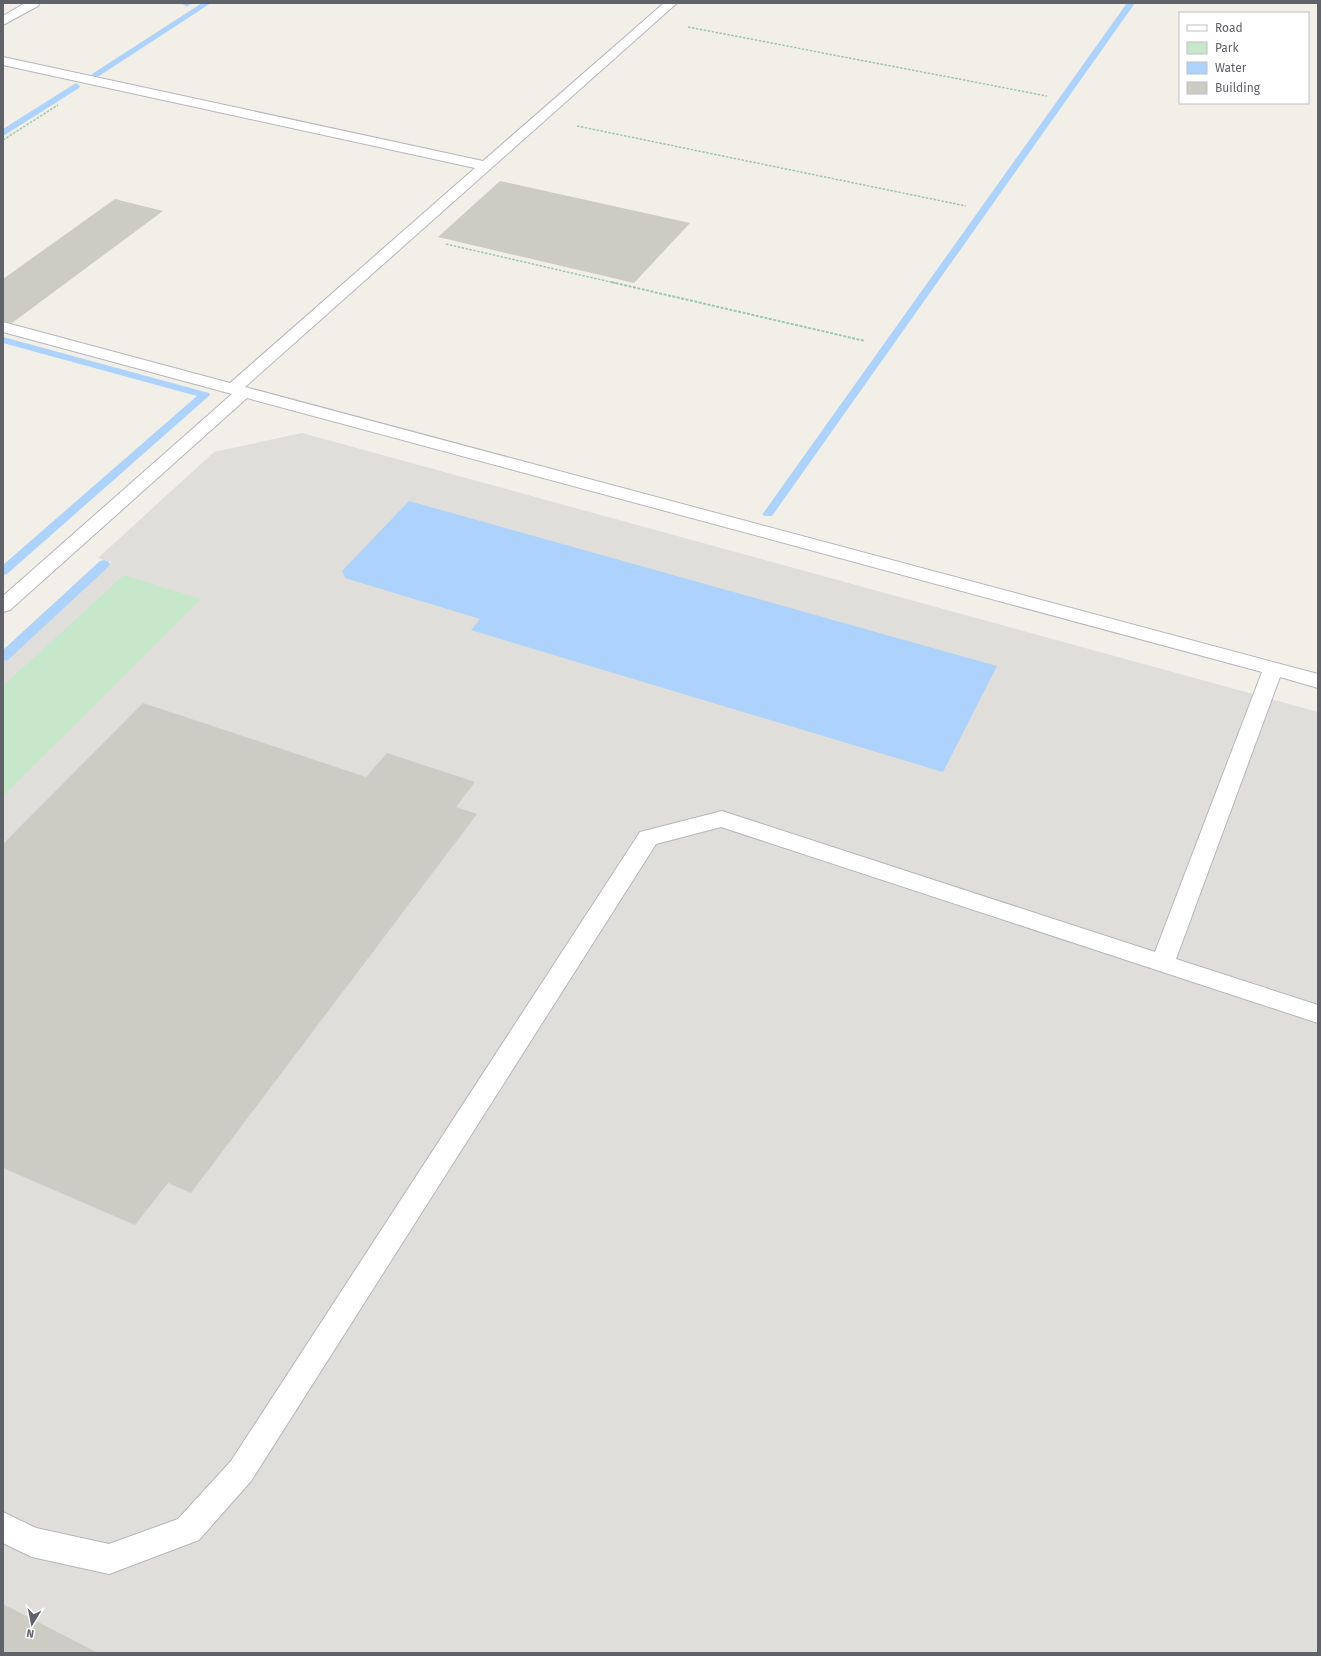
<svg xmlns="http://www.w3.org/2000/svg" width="1321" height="1656" viewBox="0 0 1321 1656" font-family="'Fira Sans',sans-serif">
	<rect width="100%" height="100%" fill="#f1efe8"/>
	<polygon fill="#e0deda" points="302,433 1318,712 1318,1653 3,1653 3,662 112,562 98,558 214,452"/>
	<polygon fill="#c6e7c9" points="124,575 201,599 3,796 3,686"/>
	<polygon fill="#add3fc" points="409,501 997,666 943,772 471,630 480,619 345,578 342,571"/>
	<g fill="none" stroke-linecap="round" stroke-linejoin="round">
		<g fill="#add3fc" fill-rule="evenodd">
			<polygon points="179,3 190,3 191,4 187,6"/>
			<polygon points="202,3 211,3 99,76 93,76 92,74"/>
			<polygon points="1127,3 1135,3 772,516 764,516 762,514 764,512"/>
			<polygon points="76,83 80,86 79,88 3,136 3,129"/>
			<polygon points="3,337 209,393 210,395 7,574 3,575 3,565 197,396 3,343"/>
			<polygon points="104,560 108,561 110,564 108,567 8,660 3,661 3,650 100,561"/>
		</g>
	</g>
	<g fill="#cccbc4">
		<polygon points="500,181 690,223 634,283 438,237"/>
		<polygon points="115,199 163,211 12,323 3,321 3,279"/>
		<polygon points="143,703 366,777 387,753 475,782 456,807 477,814 191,1193 168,1183 135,1225 3,1168 3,844"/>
		<polygon points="3,1604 98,1653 3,1653"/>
	</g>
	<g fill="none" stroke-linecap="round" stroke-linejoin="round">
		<defs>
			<g id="minor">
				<polygon points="25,3 40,3 38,6 3,25 3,16"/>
				<polygon points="664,3 677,3 245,387 1318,674 1318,688 1280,677 1176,959 1318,1005 1318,1023 721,827 656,844 251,1481 199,1540 109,1574 32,1557 3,1543 3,1512 36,1528 109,1544 178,1519 231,1461 640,832 722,811 1155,952 1262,672 247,398 10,610 3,612 3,596 232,394 3,332 3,322 230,383 475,168 3,65 3,57 483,161"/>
			</g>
		</defs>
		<use href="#minor" stroke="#b5b7bc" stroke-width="2"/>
		<g stroke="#a0c7af" stroke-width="1.5" stroke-dasharray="2.5 1.5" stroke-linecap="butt">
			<polyline points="688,27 1047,96"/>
			<polyline points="577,126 966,206"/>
			<polyline points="3,140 58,105"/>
			<polyline points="446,244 615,283"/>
		</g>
		<polyline stroke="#a0c7af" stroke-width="2" stroke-dasharray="3 1.5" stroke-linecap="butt" points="611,282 865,341"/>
		<use href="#minor" fill="#fff" fill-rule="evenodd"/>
	</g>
	<rect width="1321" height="1656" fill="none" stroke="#5f6268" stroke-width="8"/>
	<rect x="1179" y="12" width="130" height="92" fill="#ffffff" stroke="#bfc0c3"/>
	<rect x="1187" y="25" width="20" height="6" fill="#ffffff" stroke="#bfc0c3"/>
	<text x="1215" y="32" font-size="12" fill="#5f6268">Road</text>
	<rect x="1187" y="42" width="20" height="12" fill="#c6e7c9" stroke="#bfc0c3"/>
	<text x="1215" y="52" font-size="12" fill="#5f6268">Park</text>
	<rect x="1187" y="62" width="20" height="12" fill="#add3fc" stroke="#bfc0c3"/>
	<text x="1215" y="72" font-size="12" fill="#5f6268">Water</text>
	<rect x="1187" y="82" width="20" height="12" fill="#cccbc4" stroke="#bfc0c3"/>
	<text x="1215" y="92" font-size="12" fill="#5f6268">Building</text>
	<g transform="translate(32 1624) rotate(190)" stroke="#ffffff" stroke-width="3" paint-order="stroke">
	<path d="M0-3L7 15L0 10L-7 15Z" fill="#5f6268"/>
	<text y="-6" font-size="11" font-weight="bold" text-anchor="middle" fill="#5f6268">N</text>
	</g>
</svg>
